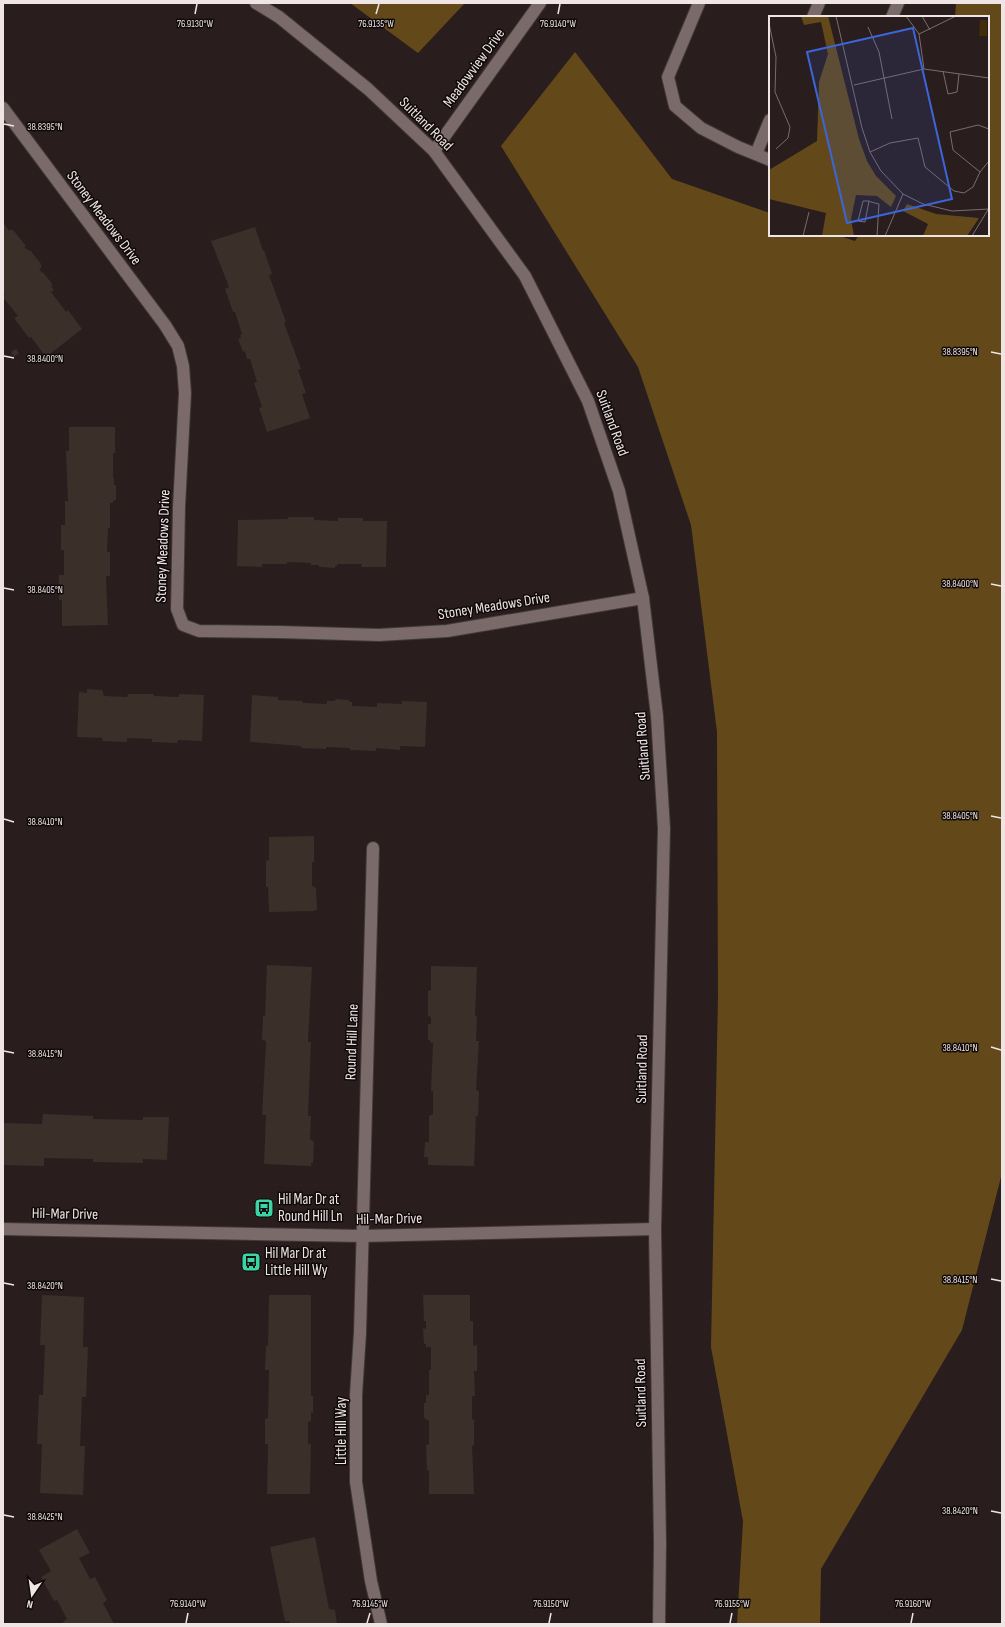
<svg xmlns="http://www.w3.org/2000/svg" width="1005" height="1627" viewBox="0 0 1005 1627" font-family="'Sofia Sans Condensed',sans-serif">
	<rect width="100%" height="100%" fill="#2a1d1d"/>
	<g fill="#634919">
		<polygon points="350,3 465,3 418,53"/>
		<polygon points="956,3 1002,3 1002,1173 962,1330 821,1569 820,1624 737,1624 743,1521 711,1347 718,996 717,732 691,525 638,367 501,146 575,52 672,179 770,213 770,235 837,235 855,241 859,235 988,235 988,17 955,17"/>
	</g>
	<g fill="#3b2f29">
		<polygon points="3,222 9,231 11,229 14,231 26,246 24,247 29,251 30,250 41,264 41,268 39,269 42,273 43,272 53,285 51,286 54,290 51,292 66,312 68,310 82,329 46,357 31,337 29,338 14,318 18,316 3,297 5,294 3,291"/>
		<polygon points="255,227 263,251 264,250 272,274 269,275 286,322 284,323 301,369 298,370 306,393 302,394 310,418 267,432 259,408 262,407 254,383 257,382 250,359 247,359 245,351 243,352 238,339 241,338 240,335 242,334 235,312 233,312 225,289 229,287 211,241"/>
		<polygon points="16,349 19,353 14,357 11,352"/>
		<polygon points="69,427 115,427 115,453 113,453 113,478 114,478 114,485 116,485 116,500 113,501 113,503 110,503 110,528 108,528 107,552 110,552 110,576 106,576 108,625 62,626 62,600 59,600 59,575 64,575 64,550 61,550 61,525 65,525 65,501 68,501 66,451 69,451"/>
		<polygon points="288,517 314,517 314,520 338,521 338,518 363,518 363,521 387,521 386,567 361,567 362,564 337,564 337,566 335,566 335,568 319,567 319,565 311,565 311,563 287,562 287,564 262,564 262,567 237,566 238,520 288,519"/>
		<polygon points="87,689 102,690 104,696 127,697 128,694 153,694 154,696 179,697 179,694 204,695 202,741 178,740 177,743 152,742 152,739 127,738 127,742 102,741 103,738 77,737 79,692 87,693"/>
		<polygon points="252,695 278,697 278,700 302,701 303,703 305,703 327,704 327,701 335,701 336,699 349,700 349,702 352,702 352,706 377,707 377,703 402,704 402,701 427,702 425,747 400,746 400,750 376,748 376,751 350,750 350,748 327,747 326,747 326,749 301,748 301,746 250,742"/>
		<polygon points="314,836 314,862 312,862 312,886 316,888 317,910 314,910 314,911 269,912 268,887 266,887 266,861 269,860 269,837"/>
		<polygon points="267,965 312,967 308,1040 308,1042 311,1042 308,1116 311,1116 310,1139 314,1142 313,1163 311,1163 311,1166 264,1164 266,1115 262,1115 266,1042 266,1041 262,1040 263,1016 265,1016"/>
		<polygon points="431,966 477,967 475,1016 477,1016 476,1041 479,1041 476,1090 479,1091 478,1116 476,1116 474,1166 428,1165 428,1157 424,1157 425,1142 429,1142 429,1116 433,1114 433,1091 431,1091 433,1043 430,1042 430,1040 428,1040 428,1024 431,1024 431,1017 428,1016 428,991 431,990"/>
		<polygon points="43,1114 93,1116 93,1119 143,1120 143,1117 169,1117 167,1160 143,1159 143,1163 93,1162 93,1159 44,1158 44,1166 3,1165 3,1123 42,1124"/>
		<polygon points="42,1295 84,1297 83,1347 88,1347 86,1397 82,1397 80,1446 85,1446 83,1495 40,1493 42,1444 37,1444 39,1395 43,1395 45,1345 40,1345"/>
		<polygon points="269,1295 311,1295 311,1396 313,1396 313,1413 311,1412 311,1421 308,1422 308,1444 311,1444 310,1494 267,1494 268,1444 265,1444 265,1419 268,1418 269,1370 265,1370 265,1369 266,1346 268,1346"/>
		<polygon points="423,1295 470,1295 470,1321 473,1321 473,1346 477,1345 477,1371 474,1371 475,1396 472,1396 472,1420 474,1419 474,1445 472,1446 474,1494 429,1494 429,1471 427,1470 426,1445 429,1444 429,1421 424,1418 424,1403 426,1403 426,1395 429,1395 429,1370 431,1370 431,1347 426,1347 426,1344 424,1344 423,1328 426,1329 426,1321 424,1321"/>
		<polygon points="77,1529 90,1553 79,1558 90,1579 95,1577 107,1600 103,1603 114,1624 63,1624 62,1623 67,1619 57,1600 54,1601 41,1577 51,1571 39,1550"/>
		<polygon points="315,1537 329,1609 335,1610 337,1624 290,1624 290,1621 285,1621 270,1547"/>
	</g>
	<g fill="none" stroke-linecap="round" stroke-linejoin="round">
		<defs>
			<g id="lane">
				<polyline points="699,3 668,77 675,106 701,128 738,147 770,160"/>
				<polyline points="813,17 819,3"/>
				<polyline points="892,17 898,3"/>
				<polyline points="756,154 770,120"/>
			</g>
			<g id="street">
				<polyline points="3,108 165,325 178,346 183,366 185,393 179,507 177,609 183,625 199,631 279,632 379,635 447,631 643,598"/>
				<polyline points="434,151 540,3"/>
				<polyline points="373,848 360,1333 356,1395 356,1482 371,1581 381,1624"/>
			</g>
			<g id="secondary">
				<polyline points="256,3 279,17 368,89 434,151 525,276 588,401 619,491 643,598 657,716 664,828 655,1229 660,1544 659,1624"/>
				<polyline points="3,1229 362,1236 655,1229"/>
			</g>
		</defs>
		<use href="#lane" stroke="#423838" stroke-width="14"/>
		<use href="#street" stroke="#423838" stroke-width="14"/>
		<use href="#secondary" stroke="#423838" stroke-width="14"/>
		<use href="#lane" stroke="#7a6a69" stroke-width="12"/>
		<use href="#street" stroke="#7a6a69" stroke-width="12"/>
		<use href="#secondary" stroke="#7a6a69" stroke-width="12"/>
	</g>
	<path fill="none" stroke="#eee5e4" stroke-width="1.5" d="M 195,14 L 197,4M 376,14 L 379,4M 558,14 L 560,4M 4,124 L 14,126M 991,352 L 1001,354M 4,356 L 14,358M 991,584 L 1001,586M 4,588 L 14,590M 991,816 L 1001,818M 4,819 L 14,822M 991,1047 L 1001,1050M 4,1051 L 14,1053M 991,1279 L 1001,1281M 4,1283 L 14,1285M 991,1511 L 1001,1513M 4,1515 L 14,1517M 186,1623 L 188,1613M 367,1623 L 370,1613M 549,1623 L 551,1613M 730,1623 L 732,1613M 911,1623 L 913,1613"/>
	<defs>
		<symbol id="bus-square" viewBox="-11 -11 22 22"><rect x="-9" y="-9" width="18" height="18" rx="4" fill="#3ad4a5" stroke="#0f0909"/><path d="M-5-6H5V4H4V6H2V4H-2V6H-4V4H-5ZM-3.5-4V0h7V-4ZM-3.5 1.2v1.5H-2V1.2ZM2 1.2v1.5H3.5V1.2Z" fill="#111"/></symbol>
	</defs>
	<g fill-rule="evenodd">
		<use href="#bus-square" x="253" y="1197" width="22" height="22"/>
		<use href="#bus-square" x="240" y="1251" width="22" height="22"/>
	</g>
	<g text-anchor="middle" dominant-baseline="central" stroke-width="3" stroke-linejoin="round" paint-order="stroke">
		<g font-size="15" fill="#eee5e4" stroke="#0f0909">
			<text transform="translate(474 68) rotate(-54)">Meadowview Drive</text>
			<text transform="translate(426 124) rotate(45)">Suitland Road</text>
			<text transform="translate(104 218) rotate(53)">Stoney Meadows Drive</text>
			<text transform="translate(612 423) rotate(70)">Suitland Road</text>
			<text transform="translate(163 546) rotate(-88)">Stoney Meadows Drive</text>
			<text transform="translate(494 606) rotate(-9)">Stoney Meadows Drive</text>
			<text transform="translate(643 746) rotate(-94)">Suitland Road</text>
			<text transform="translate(352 1042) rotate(-88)">Round Hill Lane</text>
			<text transform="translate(642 1069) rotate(-89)">Suitland Road</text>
			<text transform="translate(65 1214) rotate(1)">Hil-Mar Drive</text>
			<text transform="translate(389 1219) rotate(-1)">Hil-Mar Drive</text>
			<text transform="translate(641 1393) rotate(-91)">Suitland Road</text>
			<text transform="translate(341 1431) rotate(-90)">Little Hill Way</text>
		</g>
		<g font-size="15" fill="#eee5e4" stroke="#0f0909" text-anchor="start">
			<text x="278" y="1199">Hil Mar Dr at<tspan x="278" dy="17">Round Hill Ln</tspan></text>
			<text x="265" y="1253">Hil Mar Dr at<tspan x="265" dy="17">Little Hill Wy</tspan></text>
		</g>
	</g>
	<g transform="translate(769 16)">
		<rect width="220" height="220" fill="#2a1d1d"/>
		<path d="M 211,4 L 218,4 L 218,20 L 210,20 Z" fill="#402d09"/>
		<path d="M 32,0 L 59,0 L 90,123 L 98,145 L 107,160 L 127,180 L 122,191 L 108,180 L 87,179 L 82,203 L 85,220 L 53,220 L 57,197 L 0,183 L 0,154 L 48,125 L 50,66 L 59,38 L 52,6 L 35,9 ZM 138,188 L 167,198 L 210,202 L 198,220 L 154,220 L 159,208 L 134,195 Z" fill="#634919"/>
		<path fill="none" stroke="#786d6d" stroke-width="1" d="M 67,0 L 93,112 L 101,136 L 112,155 L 134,178 L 154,188 L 183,195 L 220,193M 137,0 L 150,18 L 155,53M 153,0 L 161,14M 0,7 L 7,41 L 6,76 L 21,111 L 19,122 L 7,133M 99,11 L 110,36 L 123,103M 150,18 L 187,0M 174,55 L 179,78 L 188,76 L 190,58M 85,69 L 155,53 L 220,62M 101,136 L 121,127 L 149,122 L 156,151 L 185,175 L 195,177 L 204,171 L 211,156 L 184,134 L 181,116 L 209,109 L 220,113M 211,156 L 220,145M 100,185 L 96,206 L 89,205 L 94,185 L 100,185 L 102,186 L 110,188 L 108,220M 34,220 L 40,196M 116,220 L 134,178M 203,220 L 220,192"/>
		<path fill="#3c65da" fill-opacity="0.15" stroke="#3c65da" stroke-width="2" d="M 144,12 L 183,183 L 78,207 L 38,36 Z"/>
		<rect width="220" height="220" fill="none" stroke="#eee5e4" stroke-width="2"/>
	</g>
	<g font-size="10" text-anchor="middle" fill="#eee5e4" stroke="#0f0909" stroke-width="3" stroke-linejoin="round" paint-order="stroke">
		<text x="195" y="27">76.9130°W</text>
		<text x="376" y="27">76.9135°W</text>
		<text x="558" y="27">76.9140°W</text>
		<text x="45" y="130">38.8395°N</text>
		<text x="960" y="355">38.8395°N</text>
		<text x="45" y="362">38.8400°N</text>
		<text x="960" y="587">38.8400°N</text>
		<text x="45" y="593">38.8405°N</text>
		<text x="960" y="819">38.8405°N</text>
		<text x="45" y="825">38.8410°N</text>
		<text x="960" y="1051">38.8410°N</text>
		<text x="45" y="1057">38.8415°N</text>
		<text x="960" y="1283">38.8415°N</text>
		<text x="45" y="1289">38.8420°N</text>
		<text x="960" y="1514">38.8420°N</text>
		<text x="45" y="1520">38.8425°N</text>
		<text x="188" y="1607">76.9140°W</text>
		<text x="370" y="1607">76.9145°W</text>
		<text x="551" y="1607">76.9150°W</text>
		<text x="732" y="1607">76.9155°W</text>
		<text x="913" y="1607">76.9160°W</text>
	</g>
	<rect width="1005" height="1627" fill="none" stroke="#eee5e4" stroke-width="8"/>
	<g transform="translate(32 1595) rotate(193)" stroke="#0f0909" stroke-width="3" paint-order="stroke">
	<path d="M0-3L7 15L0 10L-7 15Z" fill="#eee5e4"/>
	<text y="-6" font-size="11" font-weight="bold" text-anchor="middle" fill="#eee5e4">N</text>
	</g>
</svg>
